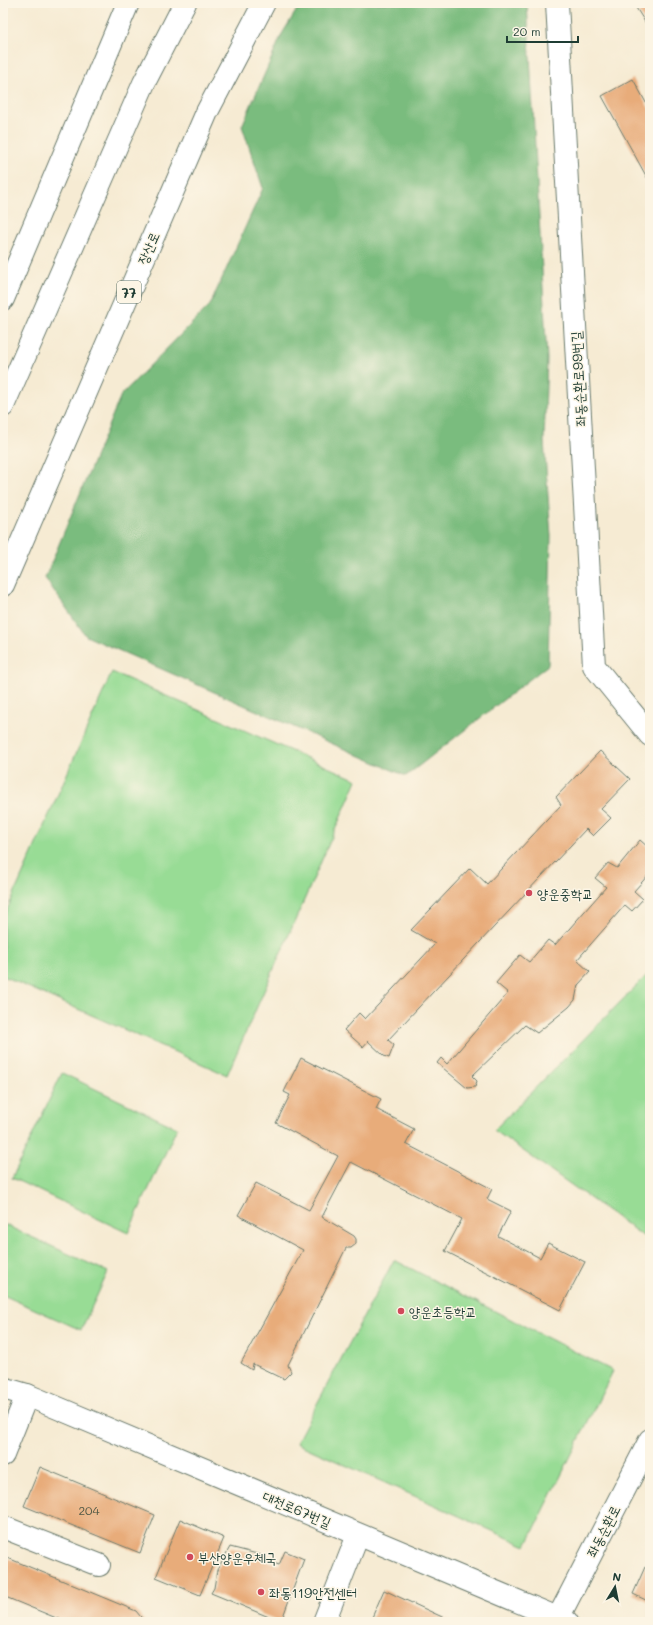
<svg xmlns="http://www.w3.org/2000/svg" width="653" height="1625" viewBox="0 0 653 1625" font-family="Mali,'Poor Story',sans-serif">
	<rect width="100%" height="100%" fill="#fcf5e5"/>
	<filter id="ink" filterUnits="userSpaceOnUse"><feTurbulence type="fractalNoise" baseFrequency=".025" numOctaves="2"/><feDisplacementMap in="SourceGraphic" scale="8" xChannelSelector="R" yChannelSelector="G"/><feConvolveMatrix kernelMatrix="1 2 1 2 8 2 1 2 1" color-interpolation-filters="sRGB"/></filter>
	<filter id="wash" filterUnits="userSpaceOnUse"><feTurbulence type="fractalNoise" baseFrequency=".012" numOctaves="4" result="noise"/><feDisplacementMap in="SourceGraphic" scale="16" xChannelSelector="R" yChannelSelector="G"/><feGaussianBlur stdDeviation="0.9" result="paint"/><feColorMatrix in="noise" values="0 0 0 0 0 0 0 0 0 0 0 0 0 0 0 0 0 1.4 0 .05"/><feComposite in="paint" operator="in"/></filter>
	<g filter="url(#wash)">
		<rect width="100%" height="100%" fill="#f6ebd3"/>
		<g fill="#98dc95" stroke="#5c8c64">
			<polygon points="112,672 357,780 227,1075 3,976 3,919"/>
			<polygon points="650,972 650,1241 494,1130"/>
			<polygon points="62,1073 177,1128 128,1233 12,1178"/>
			<polygon points="3,1224 108,1272 81,1330 3,1295"/>
			<polygon points="394,1260 613,1371 526,1546 296,1443"/>
		</g>
		<polygon fill="#7abc7e" stroke="#4c7c59" points="301,3 527,3 547,359 544,441 551,536 548,665 406,776 86,636 45,578 121,395 210,305 263,188 242,126 282,34"/>
		<g id="blocks">
			<g fill="#e8ac7a">
				<polygon points="633,3 650,3 650,30"/>
				<polygon points="633,79 650,110 650,183 602,96"/>
				<polygon points="600,751 630,779 601,809 611,818 593,836 586,829 388,1040 394,1045 389,1058 384,1056 368,1041 363,1047 344,1030 359,1013 365,1019 435,944 411,930 470,868 487,884 561,805 556,797"/>
				<polygon points="640,840 650,849 650,873 634,891 643,899 632,911 625,905 577,960 590,972 578,985 575,1000 569,1007 537,1033 525,1025 472,1076 477,1081 475,1087 467,1088 437,1063 441,1058 447,1064 508,993 496,983 520,955 529,962 548,940 555,945 606,887 595,878 608,863 617,868"/>
				<polygon points="301,1058 381,1099 376,1109 414,1129 406,1144 492,1189 487,1199 511,1211 498,1236 540,1258 548,1243 585,1262 560,1310 445,1251 462,1219 351,1162 322,1217 354,1236 356,1239 356,1244 351,1248 346,1248 288,1365 291,1372 284,1379 253,1364 252,1370 241,1363 303,1250 238,1215 256,1183 309,1210 338,1156 276,1123 290,1095 284,1092"/>
				<polygon points="40,1467 155,1515 140,1553 24,1506"/>
				<polygon points="180,1519 224,1538 200,1595 156,1577"/>
				<polygon points="230,1547 261,1555 268,1561 279,1565 285,1551 304,1559 281,1622 211,1593 214,1588 217,1570"/>
				<polygon points="3,1556 136,1611 145,1622 66,1622 3,1596"/>
				<polygon points="645,1567 650,1569 650,1602 633,1594"/>
				<polygon points="384,1590 453,1622 370,1622"/>
			</g>
		</g>
	</g>
	<g filter="url(#ink)">
		<use href="#blocks" fill-opacity="0" stroke="#6a7a6c" stroke-width="1"/>
		<g fill="none" stroke-linecap="round" stroke-linejoin="round">
			<defs>
				<g id="minor">
					<polyline points="557,3 594,666 650,735"/>
					<polyline points="3,299 128,3"/>
					<polyline points="3,1388 27,1395 567,1622"/>
					<polyline points="3,1455 27,1395"/>
					<polyline points="3,1527 99,1565"/>
					<polyline points="324,1622 358,1535"/>
					<polyline points="556,1622 650,1440"/>
				</g>
				<g id="highway">
					<polyline points="3,406 144,83 185,3"/>
					<polyline points="3,585 207,112 264,3"/>
				</g>
			</defs>
			<use href="#minor" stroke="#6a7a6c" stroke-width="24"/>
			<use href="#highway" stroke="#6a7a6c" stroke-width="24"/>
			<use href="#minor" stroke="#fff" stroke-width="22"/>
			<use href="#highway" stroke="#fff" stroke-width="22"/>
		</g>
	</g>
	<g fill="#d1495b" stroke="#fcf5e5" stroke-width="1.5">
		<circle cx="529" cy="893" r="4"/>
		<circle cx="401" cy="1311" r="4"/>
		<circle cx="190" cy="1557" r="4"/>
		<circle cx="261" cy="1592" r="4"/>
	</g>
	<g text-anchor="middle" dominant-baseline="central" stroke-width="3" stroke-linejoin="round" paint-order="stroke">
		<g font-size="12" fill="#515946">
			<text x="89" y="1510">204</text>
		</g>
		<rect fill="#fcf5e5" stroke="#617469" stroke-width="1" x="117" y="281" width="24" height="22" rx="3"/>
		<g font-size="13" font-weight="bold" fill="#1f3d34">
			<text x="129" y="292">77</text>
		</g>
		<g font-size="14" fill="#1f3d34" stroke="#fcf5e5">
			<text transform="translate(148 248) rotate(-66)">장산로</text>
			<text transform="translate(578 379) rotate(-93)">좌동순환로99번길</text>
			<text transform="translate(297 1509) rotate(23)">대천로67번길</text>
			<text transform="translate(603 1531) rotate(-63)">좌동순환로</text>
		</g>
		<g font-size="14" fill="#1f3d34" stroke="#fcf5e5" text-anchor="start">
			<text x="537" y="893">양운중학교</text>
			<text x="409" y="1311">양운초등학교</text>
			<text x="198" y="1557">부산양운우체국</text>
			<text x="269" y="1592">좌동119안전센터</text>
		</g>
	</g>
	<rect width="653" height="1625" fill="none" stroke="#fcf5e5" stroke-width="16"/>
	<g transform="translate(615 1587) rotate(10)" stroke="#fcf5e5" stroke-width="3" paint-order="stroke">
	<path d="M0-3L7 15L0 10L-7 15Z" fill="#1f3d34"/>
	<text y="-6" font-size="11" font-weight="bold" text-anchor="middle" fill="#1f3d34">N</text>
	</g>
	<path d="M507 36v6h71v-6" fill="none" stroke="#1f3d34" stroke-width="2"/>
	<text x="513" y="36" font-size="12" fill="#1f3d34" stroke="#fcf5e5" stroke-width="3" paint-order="stroke">20 m</text>
</svg>
